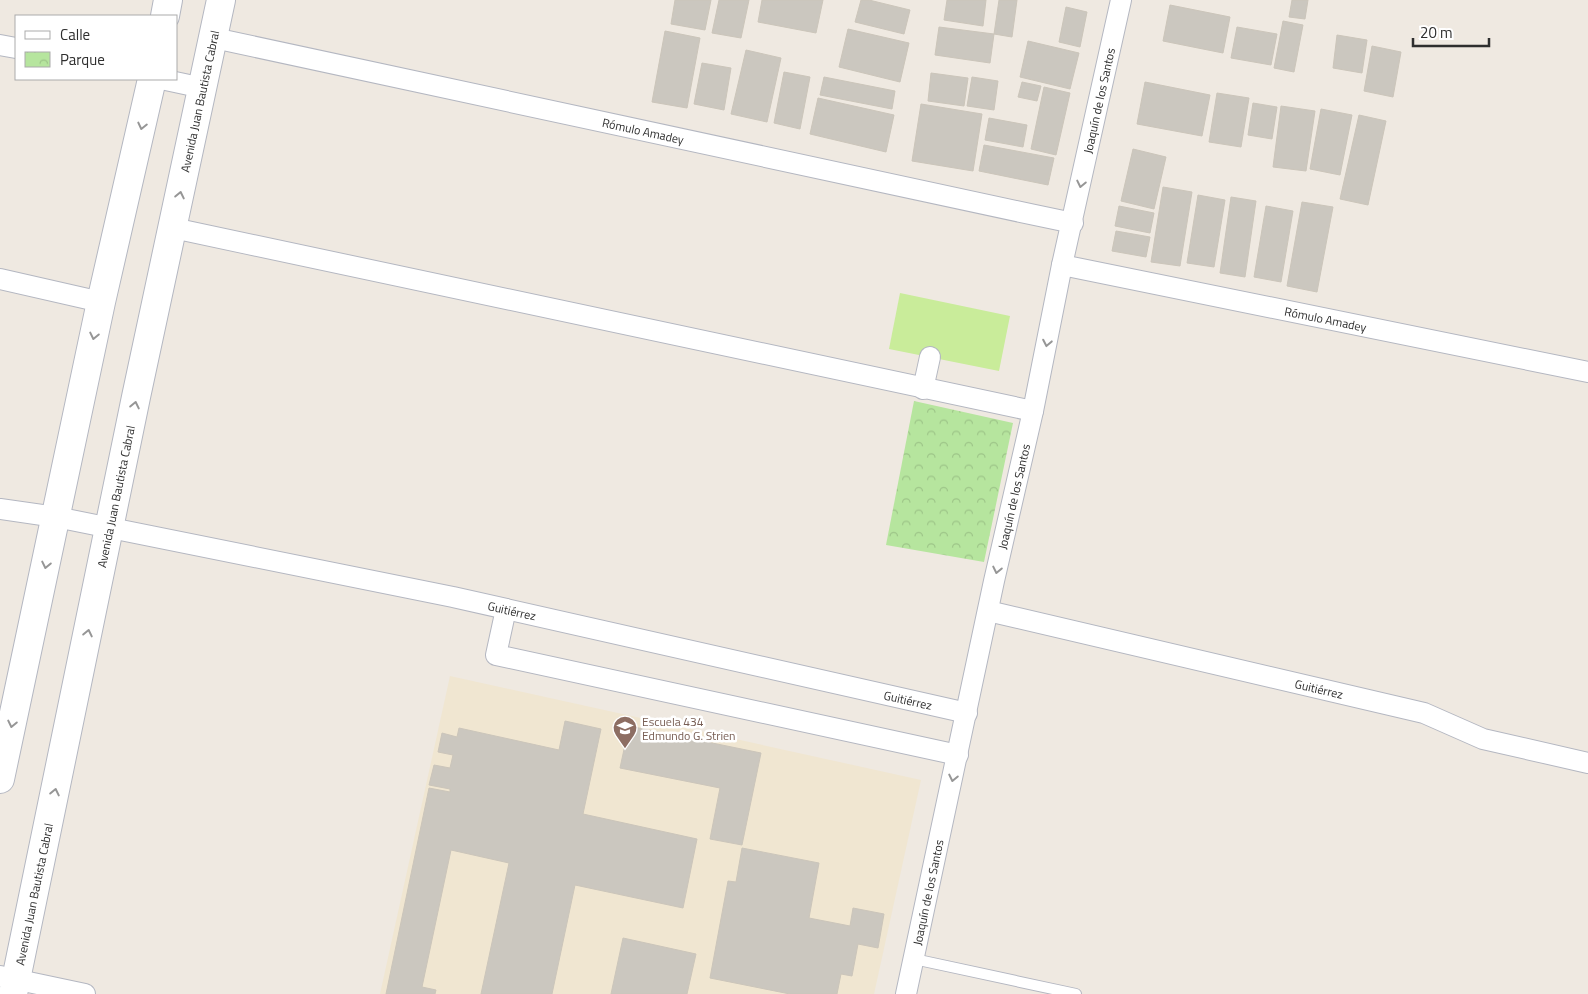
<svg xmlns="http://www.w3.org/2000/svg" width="1588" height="994" viewBox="0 0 1588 994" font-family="'Titillium Web',sans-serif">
	<defs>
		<pattern id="park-crowns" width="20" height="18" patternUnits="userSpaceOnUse" patternTransform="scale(1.25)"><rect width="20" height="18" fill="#b6e59e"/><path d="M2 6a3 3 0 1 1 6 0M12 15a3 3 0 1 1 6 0" fill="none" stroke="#9dc588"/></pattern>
	</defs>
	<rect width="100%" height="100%" fill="#efe9e1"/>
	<polygon fill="#f0e6d1" points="450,676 921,780 874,994 380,994"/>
	<polygon fill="url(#park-crowns)" points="914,401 1013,423 984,562 886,545"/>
	<polygon fill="#c9ec9a" points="900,293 1010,316 999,371 889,349"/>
	<g fill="#cbc7bf" stroke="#cbc5ba">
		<polygon points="675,0 711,0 705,30 671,24"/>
		<polygon points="719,0 749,0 741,38 712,33"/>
		<polygon points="762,0 823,0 816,33 758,22"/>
		<polygon points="861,0 869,0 910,10 904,34 855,22"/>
		<polygon points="947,0 986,0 983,26 944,20"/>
		<polygon points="999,0 1017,0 1012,37 994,34"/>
		<polygon points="1292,0 1308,0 1305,19 1289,17"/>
		<polygon points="1170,5 1230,17 1223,53 1163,41"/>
		<polygon points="1066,7 1087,12 1080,47 1059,42"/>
		<polygon points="1283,21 1303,25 1294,72 1274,68"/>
		<polygon points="939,27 994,34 990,63 935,55"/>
		<polygon points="1237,27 1277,34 1271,65 1231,58"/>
		<polygon points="848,29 909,43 900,82 839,67"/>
		<polygon points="665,31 700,38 687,108 652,102"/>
		<polygon points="1337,35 1367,40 1362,73 1333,68"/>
		<polygon points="1028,41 1079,53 1070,89 1020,77"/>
		<polygon points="1372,46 1401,52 1393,97 1364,91"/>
		<polygon points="746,50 781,58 767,122 731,114"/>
		<polygon points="702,63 731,68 724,110 694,104"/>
		<polygon points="784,72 810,77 800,129 774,123"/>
		<polygon points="931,73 968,78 964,106 928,101"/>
		<polygon points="824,77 895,91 892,109 820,95"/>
		<polygon points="972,77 998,81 994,110 967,106"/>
		<polygon points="1022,82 1041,86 1037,101 1018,97"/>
		<polygon points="1145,82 1210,95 1202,136 1137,124"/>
		<polygon points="1044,87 1070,93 1056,155 1031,149"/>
		<polygon points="1217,93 1249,98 1241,147 1209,142"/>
		<polygon points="818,98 894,115 886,152 810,134"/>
		<polygon points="1253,103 1277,107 1272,139 1248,135"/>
		<polygon points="921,104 982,114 973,171 912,161"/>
		<polygon points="1281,106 1315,111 1306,171 1273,167"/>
		<polygon points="1321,109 1352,115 1340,175 1310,169"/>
		<polygon points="1359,115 1386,121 1368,205 1340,199"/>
		<polygon points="989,118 1027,125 1023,147 985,140"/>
		<polygon points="984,145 1054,158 1048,185 979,171"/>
		<polygon points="1133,149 1166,157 1154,209 1121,201"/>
		<polygon points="1163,187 1192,192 1180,266 1151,262"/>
		<polygon points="1198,195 1225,200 1214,267 1187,263"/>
		<polygon points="1231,197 1256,201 1245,277 1220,273"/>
		<polygon points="1302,202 1333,207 1317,292 1287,286"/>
		<polygon points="1119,206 1154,213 1150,233 1115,226"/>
		<polygon points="1266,206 1293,211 1281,282 1254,277"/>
		<polygon points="1116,231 1150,237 1146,257 1112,251"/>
		<polygon points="565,721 601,729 583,814 697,839 683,908 575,885 552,994 481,994 509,863 451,850 422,987 436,990 435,994 386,994 429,788 450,792 450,789 429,785 434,765 450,768 453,755 438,752 442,733 457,737 459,728 559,750"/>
		<polygon points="629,726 761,753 742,845 710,839 720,788 620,768"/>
		<polygon points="742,848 819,863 809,918 850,926 853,908 884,914 878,948 858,944 852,976 841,974 837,994 790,994 710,978 728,881 736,882"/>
		<polygon points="623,938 696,954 687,994 611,994"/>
	</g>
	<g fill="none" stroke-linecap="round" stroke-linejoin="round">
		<defs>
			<polyline id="service" points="914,959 1076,994"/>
			<g id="minor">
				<path id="s1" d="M 214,38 C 500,98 786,163 1073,223"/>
				<polyline points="0,45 16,48"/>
				<polyline points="161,79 203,88"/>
				<polyline points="173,228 1033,411"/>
				<path id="s2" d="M 1062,265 L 1588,372"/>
				<polyline points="0,279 101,302"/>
				<polyline points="923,389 930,357"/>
				<path id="s3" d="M 0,509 L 56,517 L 453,597 L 967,713"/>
				<polyline points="506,609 496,655 958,755"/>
				<path id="s4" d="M 988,611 L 1424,713 L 1483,739 L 1588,763"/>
				<polyline points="0,976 85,994"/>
				<path id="s5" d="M 906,994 L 994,581 L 1033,411 L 1062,265 L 1121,0"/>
			</g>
			<g id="secondary">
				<polyline points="165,16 168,0"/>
				<polyline points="0,779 101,302 152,79"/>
				<path id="s6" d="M 13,994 L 136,397 L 221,0"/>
			</g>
		</defs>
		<use href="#service" stroke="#b4b7c1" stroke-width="12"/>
		<use href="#minor" stroke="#b4b7c1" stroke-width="22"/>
		<use href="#secondary" stroke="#b4b7c1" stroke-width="30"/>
		<use href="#service" stroke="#fff" stroke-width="10"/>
		<use href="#minor" stroke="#fff" stroke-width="20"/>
		<use href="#secondary" stroke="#fff" stroke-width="28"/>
	</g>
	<defs><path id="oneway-chevron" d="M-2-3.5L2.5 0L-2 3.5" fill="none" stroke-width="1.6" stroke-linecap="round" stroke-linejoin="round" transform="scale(1.25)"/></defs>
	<g stroke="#969696">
		<use href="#oneway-chevron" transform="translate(142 126) rotate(103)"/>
		<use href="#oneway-chevron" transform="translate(1081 184) rotate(102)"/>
		<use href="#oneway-chevron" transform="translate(180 195) rotate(-78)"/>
		<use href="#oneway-chevron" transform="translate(94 336) rotate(102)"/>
		<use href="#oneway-chevron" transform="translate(1047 343) rotate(101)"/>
		<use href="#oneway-chevron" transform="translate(135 405) rotate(-78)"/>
		<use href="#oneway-chevron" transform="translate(46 565) rotate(102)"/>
		<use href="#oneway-chevron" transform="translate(997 570) rotate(102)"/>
		<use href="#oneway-chevron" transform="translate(88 633) rotate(-78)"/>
		<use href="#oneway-chevron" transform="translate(12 724) rotate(102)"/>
		<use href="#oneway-chevron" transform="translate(953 778) rotate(102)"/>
		<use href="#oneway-chevron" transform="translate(55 792) rotate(-78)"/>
	</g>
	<defs>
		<symbol id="school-pin" viewBox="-11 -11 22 30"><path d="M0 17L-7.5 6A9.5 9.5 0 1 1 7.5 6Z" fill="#8d6e63" stroke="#fff"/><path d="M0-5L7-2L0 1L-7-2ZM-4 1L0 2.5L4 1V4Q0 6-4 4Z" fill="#fff"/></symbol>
	</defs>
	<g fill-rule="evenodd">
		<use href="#school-pin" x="611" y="714" width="28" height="38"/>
	</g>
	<g text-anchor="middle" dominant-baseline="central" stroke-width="5" stroke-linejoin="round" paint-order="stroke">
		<g font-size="12" fill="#2e2e2e" stroke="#fff">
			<text stroke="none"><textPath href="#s6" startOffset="912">Avenida Juan Bautista Cabral</textPath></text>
			<text stroke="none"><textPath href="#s5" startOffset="914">Joaquín de los Santos</textPath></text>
			<text stroke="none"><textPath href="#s1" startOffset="439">Rómulo Amadey</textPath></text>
			<text stroke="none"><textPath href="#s2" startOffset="269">Rómulo Amadey</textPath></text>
			<text stroke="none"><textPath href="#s6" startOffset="508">Avenida Juan Bautista Cabral</textPath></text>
			<text stroke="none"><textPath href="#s5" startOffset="509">Joaquín de los Santos</textPath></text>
			<text stroke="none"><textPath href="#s3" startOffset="522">Guitiérrez</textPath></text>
			<text stroke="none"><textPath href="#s4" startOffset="340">Guitiérrez</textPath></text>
			<text stroke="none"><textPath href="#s3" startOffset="928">Guitiérrez</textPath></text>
			<text stroke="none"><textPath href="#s6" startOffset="102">Avenida Juan Bautista Cabral</textPath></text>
			<text stroke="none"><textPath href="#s5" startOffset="104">Joaquín de los Santos</textPath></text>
		</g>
		<g font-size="12" fill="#785e54" stroke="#fff" text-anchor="start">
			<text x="642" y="721">Escuela 434<tspan x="642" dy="14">Edmundo G. Strien</tspan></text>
		</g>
	</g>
	<rect x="15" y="15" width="162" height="65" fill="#ffffff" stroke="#ababab"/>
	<rect x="25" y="31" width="25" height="8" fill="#ffffff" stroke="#ababab"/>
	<text x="60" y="40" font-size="15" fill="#2e2e2e">Calle</text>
	<rect x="25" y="52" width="25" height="15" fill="url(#park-crowns)" stroke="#ababab"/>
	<text x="60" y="65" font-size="15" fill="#2e2e2e">Parque</text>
	<path d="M1413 38v8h76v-8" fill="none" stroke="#2e2e2e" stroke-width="2.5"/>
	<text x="1420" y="38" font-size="15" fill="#2e2e2e" stroke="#ffffff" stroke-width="4" paint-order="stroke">20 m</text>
</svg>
